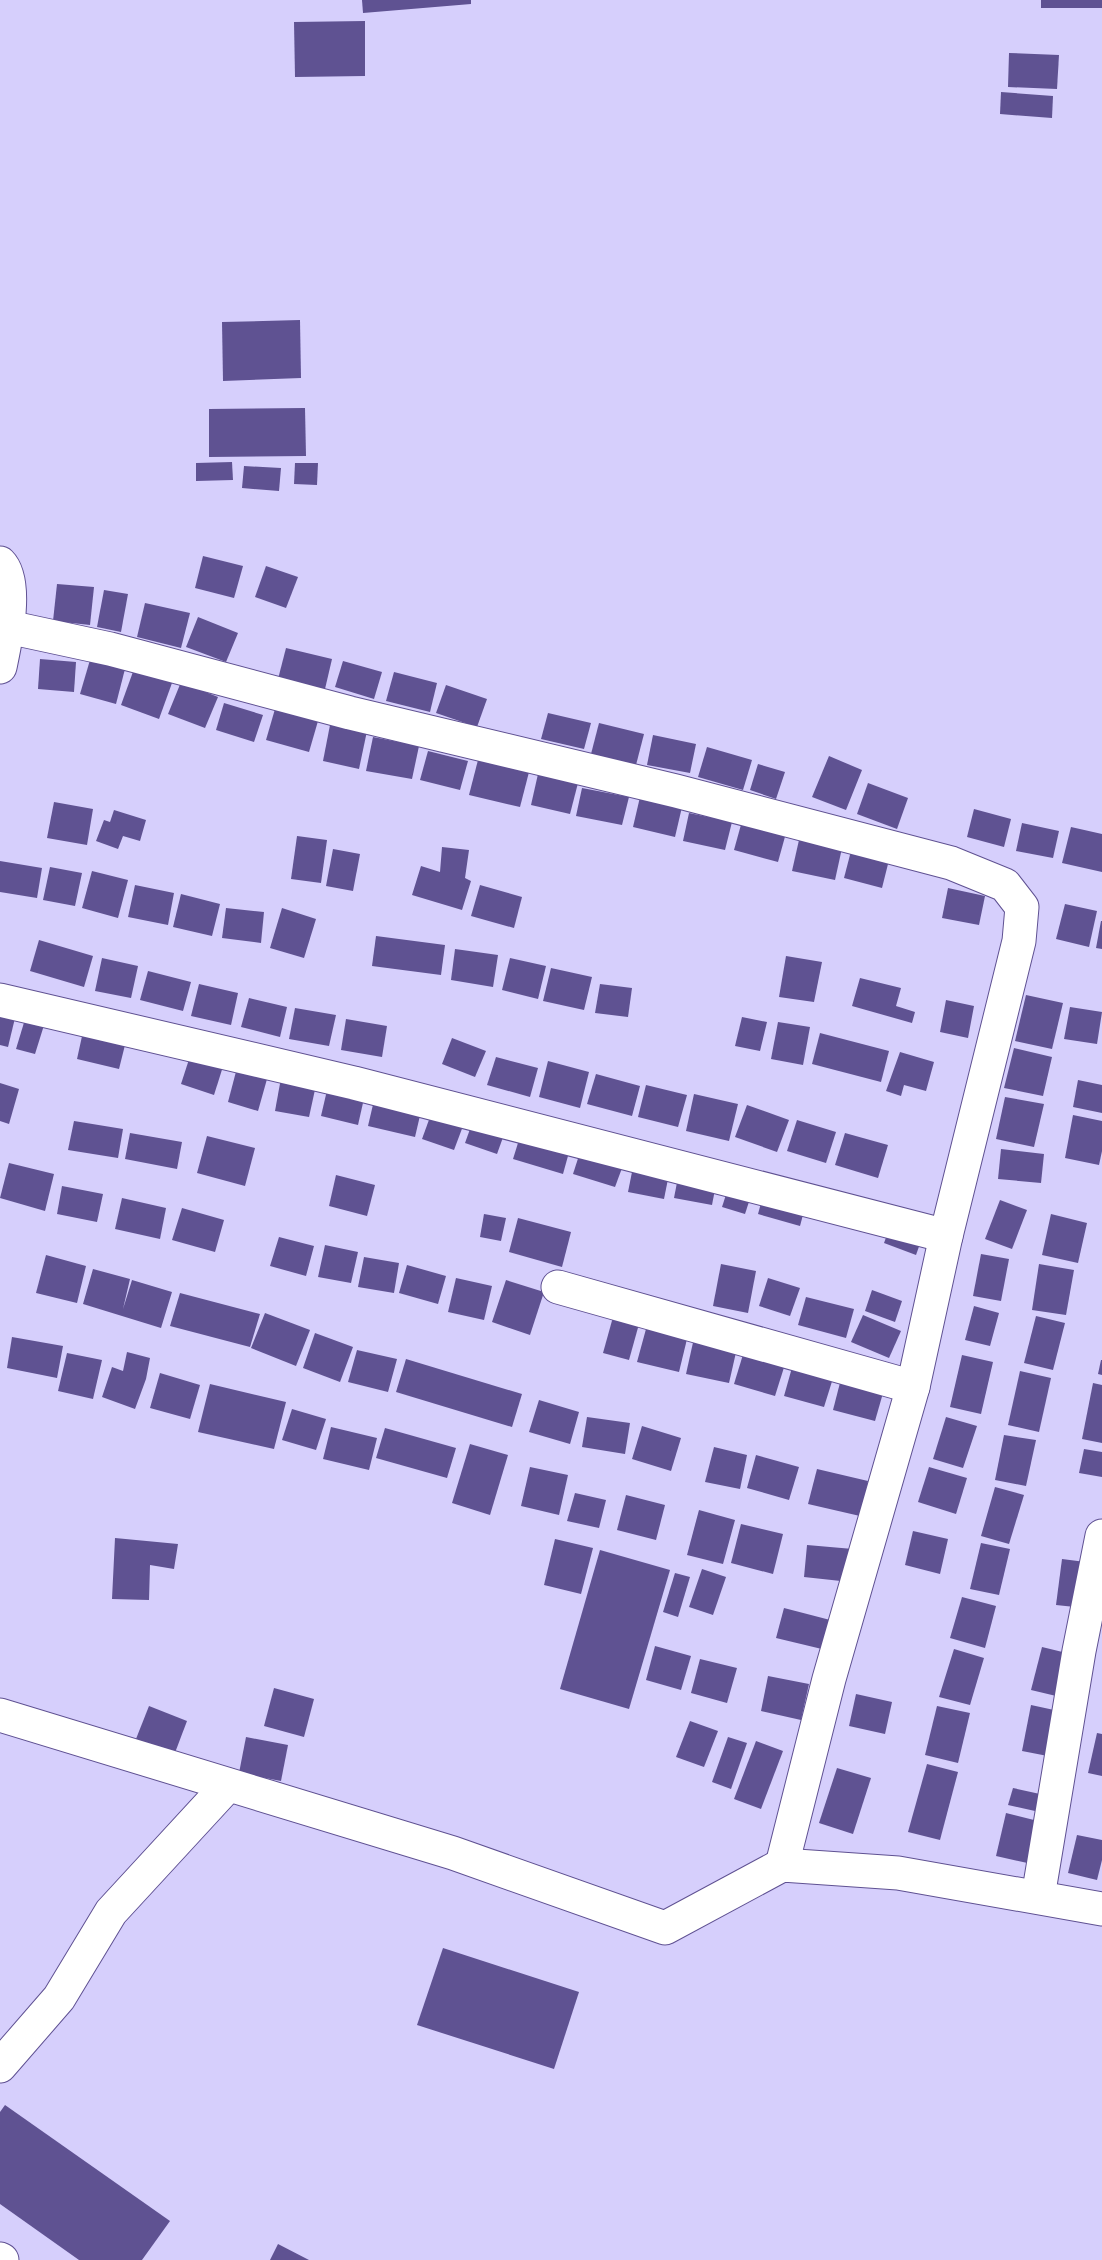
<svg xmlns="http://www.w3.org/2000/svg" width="1102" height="2260" viewBox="0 0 1102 2260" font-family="Cabin,sans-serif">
	<rect width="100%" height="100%" fill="#d6cffc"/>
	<g fill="#5f5292">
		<polygon points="362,0 471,0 471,4 363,13"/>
		<rect x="1041" y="0" width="61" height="8"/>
		<polygon points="365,21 365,76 295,77 294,22"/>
		<polygon points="1009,53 1059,55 1057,89 1008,87"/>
		<polygon points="1001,92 1053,96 1052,118 1000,114"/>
		<polygon points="300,320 301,378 223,381 222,322"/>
		<polygon points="305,408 306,456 209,457 209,409"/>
		<polygon points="232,462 233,480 196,481 196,463"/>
		<polygon points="295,463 318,463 317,485 294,484"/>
		<polygon points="244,466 281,468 279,491 242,488"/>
		<polygon points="203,556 243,566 234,598 195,588"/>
		<polygon points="266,566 298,577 286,608 255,597"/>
		<polygon points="57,584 94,587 90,625 53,621"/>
		<polygon points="104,590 128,594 121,632 97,627"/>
		<polygon points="145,603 190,613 181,648 137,637"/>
		<polygon points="198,617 238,633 226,662 186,647"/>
		<polygon points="286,648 332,659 325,689 278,679"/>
		<polygon points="40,659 76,662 74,692 38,689"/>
		<polygon points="90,660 125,669 116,704 80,694"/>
		<polygon points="343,661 382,672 374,699 335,687"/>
		<polygon points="134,669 172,683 159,719 121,705"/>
		<polygon points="394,672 437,683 430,712 386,701"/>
		<polygon points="181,682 218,697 205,728 168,714"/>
		<polygon points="446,685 487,699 477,727 436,713"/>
		<polygon points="224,703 263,715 254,742 216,730"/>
		<polygon points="275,709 318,721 309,752 266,740"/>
		<polygon points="548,713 591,723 584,749 541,739"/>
		<polygon points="599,723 644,734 636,765 591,754"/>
		<polygon points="330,725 367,731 359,769 323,761"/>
		<polygon points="653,735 696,744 690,773 647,765"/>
		<polygon points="373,737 419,746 412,779 366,771"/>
		<polygon points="707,747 752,760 743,790 698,777"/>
		<polygon points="428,751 468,761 460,790 420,780"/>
		<polygon points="829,756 862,770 846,810 812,797"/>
		<polygon points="478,760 529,772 520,807 469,795"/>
		<polygon points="758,764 785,772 776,799 750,790"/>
		<polygon points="538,774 578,783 570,814 531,805"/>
		<polygon points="868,783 908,798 897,829 857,814"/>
		<polygon points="582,788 629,797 622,825 576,816"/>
		<polygon points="640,797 682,807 675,837 633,827"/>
		<polygon points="54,802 93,809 87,845 47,838"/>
		<polygon points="974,809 1011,819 1004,847 967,837"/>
		<polygon points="114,810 146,820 140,841 123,836 118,849 96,841 104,820 110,822"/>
		<polygon points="689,813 732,822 725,850 683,841"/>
		<polygon points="742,821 786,833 778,862 734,850"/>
		<polygon points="1022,823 1059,831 1053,858 1016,851"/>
		<polygon points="1071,827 1102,834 1102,872 1062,863"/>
		<polygon points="297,836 327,840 321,883 291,879"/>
		<polygon points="799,840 842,848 835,880 792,871"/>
		<polygon points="442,847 469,850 465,878 471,881 462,910 412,895 421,866 440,872"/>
		<polygon points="333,849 360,854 353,891 326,886"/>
		<polygon points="851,851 889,860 882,888 844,878"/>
		<polygon points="0,861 42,868 37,898 0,892"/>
		<polygon points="50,867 82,873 75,906 43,900"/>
		<polygon points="92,871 128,880 118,918 82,908"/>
		<polygon points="135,885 174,893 168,925 128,917"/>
		<polygon points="480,885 522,897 514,928 471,916"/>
		<polygon points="948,888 985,896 979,925 942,918"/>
		<polygon points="181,894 220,904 212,936 173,927"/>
		<polygon points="1065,904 1097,911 1089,947 1056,939"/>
		<polygon points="226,908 264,912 261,943 222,938"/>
		<polygon points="282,908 316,919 304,958 270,948"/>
		<polygon points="1101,921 1102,921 1102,949 1096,948"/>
		<polygon points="376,936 445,945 441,975 372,966"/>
		<polygon points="39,940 93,956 84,987 30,971"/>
		<polygon points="455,949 498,955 493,987 451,980"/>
		<polygon points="786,956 822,962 814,1002 779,997"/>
		<polygon points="102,958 138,966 131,998 95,991"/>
		<polygon points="510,958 546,966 538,999 502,990"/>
		<polygon points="551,968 592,977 584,1010 543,1001"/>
		<polygon points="148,971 191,982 183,1011 140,1000"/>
		<polygon points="860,978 901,988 896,1006 915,1012 912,1023 852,1006"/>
		<polygon points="199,984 238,993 231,1025 191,1016"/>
		<polygon points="600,984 632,988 628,1017 595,1013"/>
		<polygon points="1026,995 1063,1003 1052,1049 1015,1041"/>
		<polygon points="249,998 287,1007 280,1037 241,1027"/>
		<polygon points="946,1000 974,1006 968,1038 940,1032"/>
		<polygon points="1070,1007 1102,1012 1097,1044 1064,1039"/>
		<polygon points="295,1008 336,1015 329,1046 289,1039"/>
		<polygon points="0,1014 15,1018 8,1047 0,1045"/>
		<polygon points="26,1016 45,1022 35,1054 16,1049"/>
		<polygon points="742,1017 767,1022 760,1051 735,1046"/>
		<polygon points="346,1019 387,1026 382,1057 341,1050"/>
		<polygon points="778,1022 810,1027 803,1065 771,1059"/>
		<polygon points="84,1027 127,1037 119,1069 77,1059"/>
		<polygon points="820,1033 889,1051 881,1082 812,1064"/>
		<polygon points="452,1038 486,1051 475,1077 442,1064"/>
		<polygon points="193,1047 226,1057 214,1095 181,1084"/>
		<polygon points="1014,1048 1052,1057 1043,1096 1004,1088"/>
		<polygon points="900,1052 934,1062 926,1091 904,1085 901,1096 886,1091"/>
		<polygon points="496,1057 538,1068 530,1097 487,1085"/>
		<polygon points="548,1061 589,1072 580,1108 539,1097"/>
		<polygon points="238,1064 269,1072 258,1111 228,1102"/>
		<polygon points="596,1074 640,1086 632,1116 587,1104"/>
		<polygon points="281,1078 316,1085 309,1117 275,1111"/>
		<polygon points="1078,1080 1102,1085 1102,1113 1073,1107"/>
		<polygon points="0,1083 19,1089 9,1124 0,1121"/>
		<polygon points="646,1085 687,1095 678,1127 638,1117"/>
		<polygon points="328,1086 365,1094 358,1125 321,1116"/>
		<polygon points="694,1094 738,1104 729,1141 686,1131"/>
		<polygon points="375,1096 422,1107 415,1137 368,1126"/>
		<polygon points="1005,1097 1044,1104 1034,1147 996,1139"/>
		<polygon points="747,1105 789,1120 777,1152 735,1137"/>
		<polygon points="434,1106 466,1118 454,1150 422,1139"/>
		<polygon points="1073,1115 1102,1121 1102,1151 1099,1165 1065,1158"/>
		<polygon points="474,1118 506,1129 497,1154 465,1143"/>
		<polygon points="797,1120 836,1132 826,1163 787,1151"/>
		<polygon points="74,1121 123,1129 118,1158 68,1150"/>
		<polygon points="522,1130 571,1145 563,1174 513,1159"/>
		<polygon points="130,1133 182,1142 177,1169 125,1159"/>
		<polygon points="845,1133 888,1145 878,1178 835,1165"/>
		<polygon points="207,1136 255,1148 245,1186 197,1173"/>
		<polygon points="582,1146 625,1160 615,1187 573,1174"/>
		<polygon points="1001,1149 1044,1154 1041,1183 998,1179"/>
		<polygon points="634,1162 670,1169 664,1199 628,1192"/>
		<polygon points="9,1163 54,1174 45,1211 0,1198"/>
		<polygon points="679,1172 717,1179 712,1205 674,1198"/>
		<polygon points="733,1173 756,1180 745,1214 722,1207"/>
		<polygon points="336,1175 375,1185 367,1216 329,1206"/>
		<polygon points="766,1185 808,1196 800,1226 758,1214"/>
		<polygon points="62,1186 103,1194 97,1222 57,1214"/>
		<polygon points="122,1198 166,1208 160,1239 115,1229"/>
		<polygon points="1000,1200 1027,1210 1012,1249 985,1239"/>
		<polygon points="182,1208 224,1220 215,1252 172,1240"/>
		<polygon points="895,1213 927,1224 916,1255 884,1243"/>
		<polygon points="484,1214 506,1218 501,1241 480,1237"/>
		<polygon points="1051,1214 1087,1223 1078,1263 1042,1255"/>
		<polygon points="518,1218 571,1232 562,1267 509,1252"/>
		<polygon points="279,1237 314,1246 306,1276 270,1266"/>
		<polygon points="325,1245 358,1252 351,1283 318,1277"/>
		<polygon points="981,1254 1009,1259 1001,1301 973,1296"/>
		<polygon points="46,1255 86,1266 77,1303 36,1293"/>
		<polygon points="364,1257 399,1263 394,1293 358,1287"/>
		<polygon points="721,1264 756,1271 748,1313 713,1306"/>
		<polygon points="1039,1264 1074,1270 1066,1315 1032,1310"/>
		<polygon points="407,1265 446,1276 438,1304 399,1293"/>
		<polygon points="93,1269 130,1279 123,1309 132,1280 172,1292 161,1328 83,1304"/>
		<polygon points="456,1278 492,1286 484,1320 448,1312"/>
		<polygon points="768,1278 800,1288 790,1316 759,1306"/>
		<polygon points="506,1280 544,1292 530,1335 492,1322"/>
		<polygon points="872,1290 902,1301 895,1322 865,1311"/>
		<polygon points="180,1293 260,1314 250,1347 170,1326"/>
		<polygon points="806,1297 854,1309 846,1338 798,1325"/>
		<polygon points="974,1306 999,1313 990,1346 965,1340"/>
		<polygon points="265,1313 310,1330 296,1366 251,1348"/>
		<polygon points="863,1315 901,1331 889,1358 851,1342"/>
		<polygon points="1036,1316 1065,1323 1053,1370 1024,1363"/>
		<polygon points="613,1317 639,1324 629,1360 603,1353"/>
		<polygon points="646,1329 687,1339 679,1372 637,1362"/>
		<polygon points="315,1333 353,1347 340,1382 303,1368"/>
		<polygon points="12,1337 63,1346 57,1378 7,1368"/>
		<polygon points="694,1338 737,1348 729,1383 686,1374"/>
		<polygon points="745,1348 786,1361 775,1396 734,1384"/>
		<polygon points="357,1350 397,1359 388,1392 348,1382"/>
		<polygon points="127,1352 150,1358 146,1379 135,1409 102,1397 112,1367 123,1371"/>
		<polygon points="67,1353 102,1360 93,1399 58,1391"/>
		<polygon points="962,1355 993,1362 981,1414 950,1407"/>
		<polygon points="406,1359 522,1394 512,1427 396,1392"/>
		<polygon points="1101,1360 1102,1360 1102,1375 1098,1374"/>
		<polygon points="793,1364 834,1375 824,1407 784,1396"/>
		<polygon points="1020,1371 1051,1378 1039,1432 1008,1425"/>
		<polygon points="160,1373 200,1385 190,1419 150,1408"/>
		<polygon points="842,1375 885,1386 875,1421 833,1410"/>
		<polygon points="1093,1383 1102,1385 1102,1443 1082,1439"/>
		<polygon points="210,1384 286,1402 274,1449 198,1432"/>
		<polygon points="539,1400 579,1412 570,1444 529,1432"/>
		<polygon points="292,1409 326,1419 316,1450 282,1440"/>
		<polygon points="587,1417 630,1423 625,1454 582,1447"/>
		<polygon points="946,1417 977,1426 963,1468 933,1459"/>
		<polygon points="642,1426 681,1438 671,1471 632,1459"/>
		<polygon points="331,1427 377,1438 369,1470 323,1459"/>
		<polygon points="385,1428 456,1448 447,1478 376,1458"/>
		<polygon points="1004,1435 1036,1440 1026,1486 995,1480"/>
		<polygon points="470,1444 508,1455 490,1515 452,1503"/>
		<polygon points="714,1447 747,1455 740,1489 705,1482"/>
		<polygon points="1084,1449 1102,1452 1102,1477 1079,1473"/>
		<polygon points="756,1455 799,1467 789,1500 747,1488"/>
		<polygon points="530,1467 568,1475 559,1515 521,1506"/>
		<polygon points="929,1467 967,1478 956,1514 918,1502"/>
		<polygon points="817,1469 868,1481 860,1516 808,1504"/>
		<polygon points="995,1487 1024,1495 1009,1544 981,1536"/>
		<polygon points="575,1493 606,1500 599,1528 567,1521"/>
		<polygon points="626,1495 665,1505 656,1540 617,1530"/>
		<polygon points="699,1510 735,1520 723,1564 687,1555"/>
		<polygon points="741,1524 783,1534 773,1574 731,1563"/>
		<polygon points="913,1531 948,1539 940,1574 905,1565"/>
		<polygon points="115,1538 178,1544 174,1569 150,1565 149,1600 112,1599"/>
		<polygon points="555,1539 593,1548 581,1594 544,1585"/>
		<polygon points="981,1543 1010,1549 999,1595 970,1589"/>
		<polygon points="807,1545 853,1549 850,1582 804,1577"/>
		<polygon points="600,1550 670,1570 629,1709 560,1689"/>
		<polygon points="1062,1559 1101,1564 1094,1609 1056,1605"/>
		<polygon points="702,1569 726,1577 713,1615 689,1607"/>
		<polygon points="675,1573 690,1577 678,1617 663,1612"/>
		<polygon points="962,1597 996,1606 985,1648 950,1638"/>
		<polygon points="784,1608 834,1621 826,1650 776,1638"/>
		<polygon points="655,1646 691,1656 681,1690 646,1680"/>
		<polygon points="1042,1647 1083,1657 1073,1700 1031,1690"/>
		<polygon points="954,1649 984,1658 970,1705 939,1697"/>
		<polygon points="700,1659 737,1668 727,1703 691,1693"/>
		<polygon points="768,1676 809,1684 801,1720 761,1711"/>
		<polygon points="274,1688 314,1699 304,1737 264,1726"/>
		<polygon points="856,1694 892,1702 885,1734 849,1726"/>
		<polygon points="1031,1705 1068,1713 1058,1758 1022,1751"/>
		<polygon points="149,1706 187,1721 173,1758 134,1744"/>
		<polygon points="937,1706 970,1713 958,1763 925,1755"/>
		<polygon points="690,1721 718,1731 704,1767 676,1757"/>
		<polygon points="1097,1733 1102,1734 1102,1776 1088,1773"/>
		<polygon points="246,1737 288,1745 281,1781 239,1773"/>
		<polygon points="728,1737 747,1743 731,1789 712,1782"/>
		<polygon points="756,1741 783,1751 761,1809 734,1799"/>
		<polygon points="927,1764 958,1772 940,1840 908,1832"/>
		<polygon points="837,1768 871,1778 853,1834 819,1823"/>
		<polygon points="1013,1788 1049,1796 1044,1813 1008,1805"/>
		<polygon points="1006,1813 1042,1822 1032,1864 996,1856"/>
		<polygon points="1077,1835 1102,1840 1102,1860 1097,1880 1068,1873"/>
		<polygon points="443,1948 579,1992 554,2069 417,2025"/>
		<polygon points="5,2105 170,2221 142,2260 79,2260 0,2204 0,2112"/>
		<polygon points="278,2244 309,2260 270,2260"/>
	</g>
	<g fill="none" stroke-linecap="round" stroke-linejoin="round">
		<defs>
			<g id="minor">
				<path d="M 0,563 C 19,582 5,643 0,667"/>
				<polyline points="8,627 110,649 350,713 676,791 951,863 1005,885 1022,907 1019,941 946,1236 913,1387 829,1679 782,1865"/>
				<polyline points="0,1000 354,1083 946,1236"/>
				<polyline points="558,1287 913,1387"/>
				<polyline points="0,1715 453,1853 665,1928 782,1865 898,1873 1102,1909"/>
				<polyline points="1038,1897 1079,1651 1102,1536"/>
				<polyline points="0,2066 59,1998 111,1912 228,1785"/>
				<polyline points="0,2259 2,2260"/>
			</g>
		</defs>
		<use href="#minor" stroke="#5f5192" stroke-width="35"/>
		<use href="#minor" stroke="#fff" stroke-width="33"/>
	</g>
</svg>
